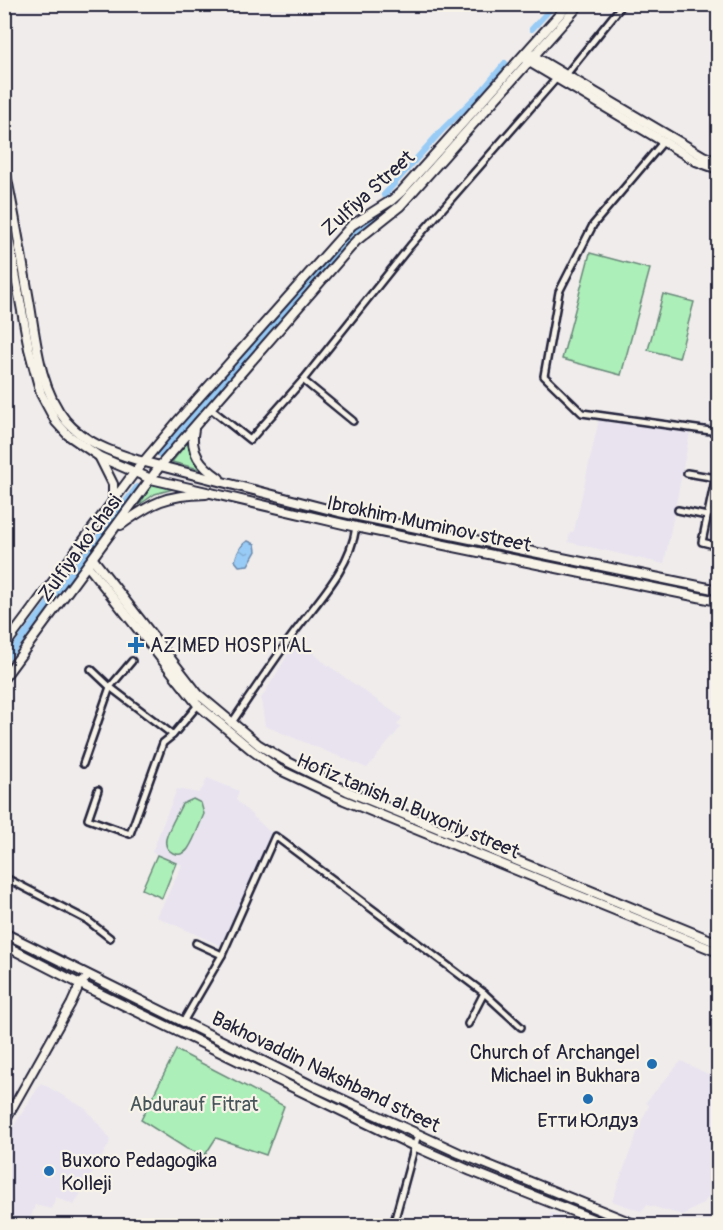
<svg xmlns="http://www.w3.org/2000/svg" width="723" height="1230" viewBox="0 0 723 1230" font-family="Pangolin,sans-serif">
	<defs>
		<pattern id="water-ripples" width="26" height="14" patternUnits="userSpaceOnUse" patternTransform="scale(1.5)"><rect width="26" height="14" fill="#98cbf5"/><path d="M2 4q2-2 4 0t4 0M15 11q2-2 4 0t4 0" fill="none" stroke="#83aed3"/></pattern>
	</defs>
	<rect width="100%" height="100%" fill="#f0eceb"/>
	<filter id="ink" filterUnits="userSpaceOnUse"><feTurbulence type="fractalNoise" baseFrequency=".0167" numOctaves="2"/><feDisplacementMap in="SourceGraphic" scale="12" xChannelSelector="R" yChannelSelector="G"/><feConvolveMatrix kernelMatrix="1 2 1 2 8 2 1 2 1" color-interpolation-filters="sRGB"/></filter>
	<g filter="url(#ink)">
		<g fill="#e8e3ef">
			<polygon points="599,419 690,433 664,564 568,542 570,533 574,531"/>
			<polygon points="298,638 322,661 402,718 397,725 401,727 367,768 265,726 261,699"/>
			<polygon points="207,778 239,791 236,800 272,834 224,947 157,917 182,865 152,852 177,789 198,793 203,788"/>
			<polygon points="681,1061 718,1079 718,1186 712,1190 704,1203 683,1215 647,1205 641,1211 612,1201 641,1122 649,1106 646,1102"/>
			<polygon points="41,1083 86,1109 110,1138 109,1144 74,1205 56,1197 51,1209 35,1205 28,1225 5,1225 5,1140"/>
			<polygon points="551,1213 584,1225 546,1225"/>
		</g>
		<g fill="#adefb8" stroke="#68887a" stroke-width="1.5">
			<polygon points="590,253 650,269 621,375 562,359"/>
			<polygon points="663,294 694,302 679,358 648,350"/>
			<polygon points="189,440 199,469 172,462"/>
			<polygon points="153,484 173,489 155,494 139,505"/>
			<path d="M 193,799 L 201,803 L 204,814 C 199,825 195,839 188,849 C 180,860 163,852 166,839 C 169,827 177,815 182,804 Z"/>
			<polygon points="157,855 176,863 162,898 142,889"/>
			<polygon points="176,1050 284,1106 266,1155 216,1138 205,1155 187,1149 141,1120"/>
		</g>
		<path fill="url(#water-ripples)" stroke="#6987ab" stroke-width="1.5" d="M 248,541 L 255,544 L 256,551 L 248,565 L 239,566 L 235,561 C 236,554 242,543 248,541 Z"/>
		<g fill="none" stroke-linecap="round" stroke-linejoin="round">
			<g stroke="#98cbf5" stroke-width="6">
				<polyline points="532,29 555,4"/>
				<polyline points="384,195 443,129 483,90 505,63"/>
				<polyline points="160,455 336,253 356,231 376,216"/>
				<polyline points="4,662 137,487"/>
			</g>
			<defs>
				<g id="minor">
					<polyline points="565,76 623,4"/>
					<polyline points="664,141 593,225 559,292 544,376 582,413 718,432"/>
					<polyline points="303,380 353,421"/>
					<polyline points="211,409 250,440 303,380 410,246 556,79"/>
					<polyline points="718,466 702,542 718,546"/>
					<polyline points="687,473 716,478"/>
					<polyline points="678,510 707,516"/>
					<polyline points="708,513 718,515"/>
					<polyline points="91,669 110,687 173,735"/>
					<path d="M 231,724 C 252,693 272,663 294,633 C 318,600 350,569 356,527"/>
					<polyline points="83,764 110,687 132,661"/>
					<polyline points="98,790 88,819 130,834 163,743 173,735 198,705"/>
					<polyline points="4,877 87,920 110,938"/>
					<polyline points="196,943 222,955"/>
					<polyline points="484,993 521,1027"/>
					<polyline points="183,1022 222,955 275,836 484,993 468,1024"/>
					<polyline points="393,1226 418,1134"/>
				</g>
				<polyline id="tertiary" points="4,1123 71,1004 80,984 89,976"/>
				<g id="secondary">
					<polyline points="530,54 703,156 718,162"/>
					<polyline points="526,60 696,161 718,169"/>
					<path d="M 4,165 C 14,210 21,255 29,300 C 36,340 39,388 66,421 C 84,442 111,452 137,460 L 339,512 L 718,590"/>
					<polyline points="4,213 29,349 41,394 56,422 68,435 100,457 151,479 356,527 718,601"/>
					<path d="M 194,429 C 189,452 201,466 219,478"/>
					<polyline points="100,458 113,484 113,500"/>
					<path d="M 121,525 C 153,502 166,495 206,494"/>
					<polyline points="93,559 198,694 259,745 284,760 347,791 718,943"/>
					<polyline points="88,566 198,705 253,751 278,769 344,800 718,952"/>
					<polyline points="4,647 134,473 177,422 352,225 392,200 401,192 569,4"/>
					<polyline points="4,678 160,466 356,241 400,206 580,4"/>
					<polyline points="4,933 311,1085 459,1153 639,1226"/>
					<polyline points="4,945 80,984 414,1146 471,1171 610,1226"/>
				</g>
			</defs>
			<use href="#minor" stroke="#22223b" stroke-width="10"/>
			<use href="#tertiary" stroke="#22223b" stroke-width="11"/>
			<use href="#secondary" stroke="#22223b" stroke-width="12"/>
			<use href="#minor" stroke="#f7f3e8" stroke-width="5"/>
			<use href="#tertiary" stroke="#f7f3e8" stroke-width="7"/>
			<use href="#secondary" stroke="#f7f3e8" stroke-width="8"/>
		</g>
	</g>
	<g fill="#1f6fb2" stroke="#f7f3e8" stroke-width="2">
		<path d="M133 636h6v6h6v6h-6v6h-6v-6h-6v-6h6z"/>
		<circle cx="652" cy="1064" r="6"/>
		<circle cx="588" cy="1099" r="6"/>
		<circle cx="49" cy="1171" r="6"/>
	</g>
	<g text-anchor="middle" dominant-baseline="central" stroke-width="4.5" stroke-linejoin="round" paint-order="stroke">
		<g font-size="20" fill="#22223b" stroke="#f7f3e8">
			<text transform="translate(368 193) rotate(-42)">Zulfiya Street</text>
			<text transform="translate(429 524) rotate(12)">Ibrokhim Muminov street</text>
			<text transform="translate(80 548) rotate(-54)">Zulfiya ko'chasi</text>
			<text transform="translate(408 806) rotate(23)">Hofiz tanish al Buxoriy street</text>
			<text transform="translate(326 1072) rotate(26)">Bakhovaddin Nakshband street</text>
		</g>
		<g font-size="20" fill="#22223b" stroke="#f7f3e8" text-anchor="start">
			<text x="150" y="645">AZIMED HOSPITAL</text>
			<text x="640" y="1052" text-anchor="end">Church of Archangel<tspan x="640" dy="23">Michael in Bukhara</tspan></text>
			<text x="588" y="1120" text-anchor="middle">Етти Юлдуз</text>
			<text x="61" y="1160">Buxoro Pedagogika<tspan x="61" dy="23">Kolleji</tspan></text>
		</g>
		<g font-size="20" fill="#45555a" stroke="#f7f3e8">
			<text x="194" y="1104">Abdurauf Fitrat</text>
		</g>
	</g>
	<rect width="723" height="1230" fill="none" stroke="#f7f3e8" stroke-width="24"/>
	<rect x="12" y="12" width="699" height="1206" fill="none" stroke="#22223b" stroke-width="2" filter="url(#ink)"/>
</svg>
